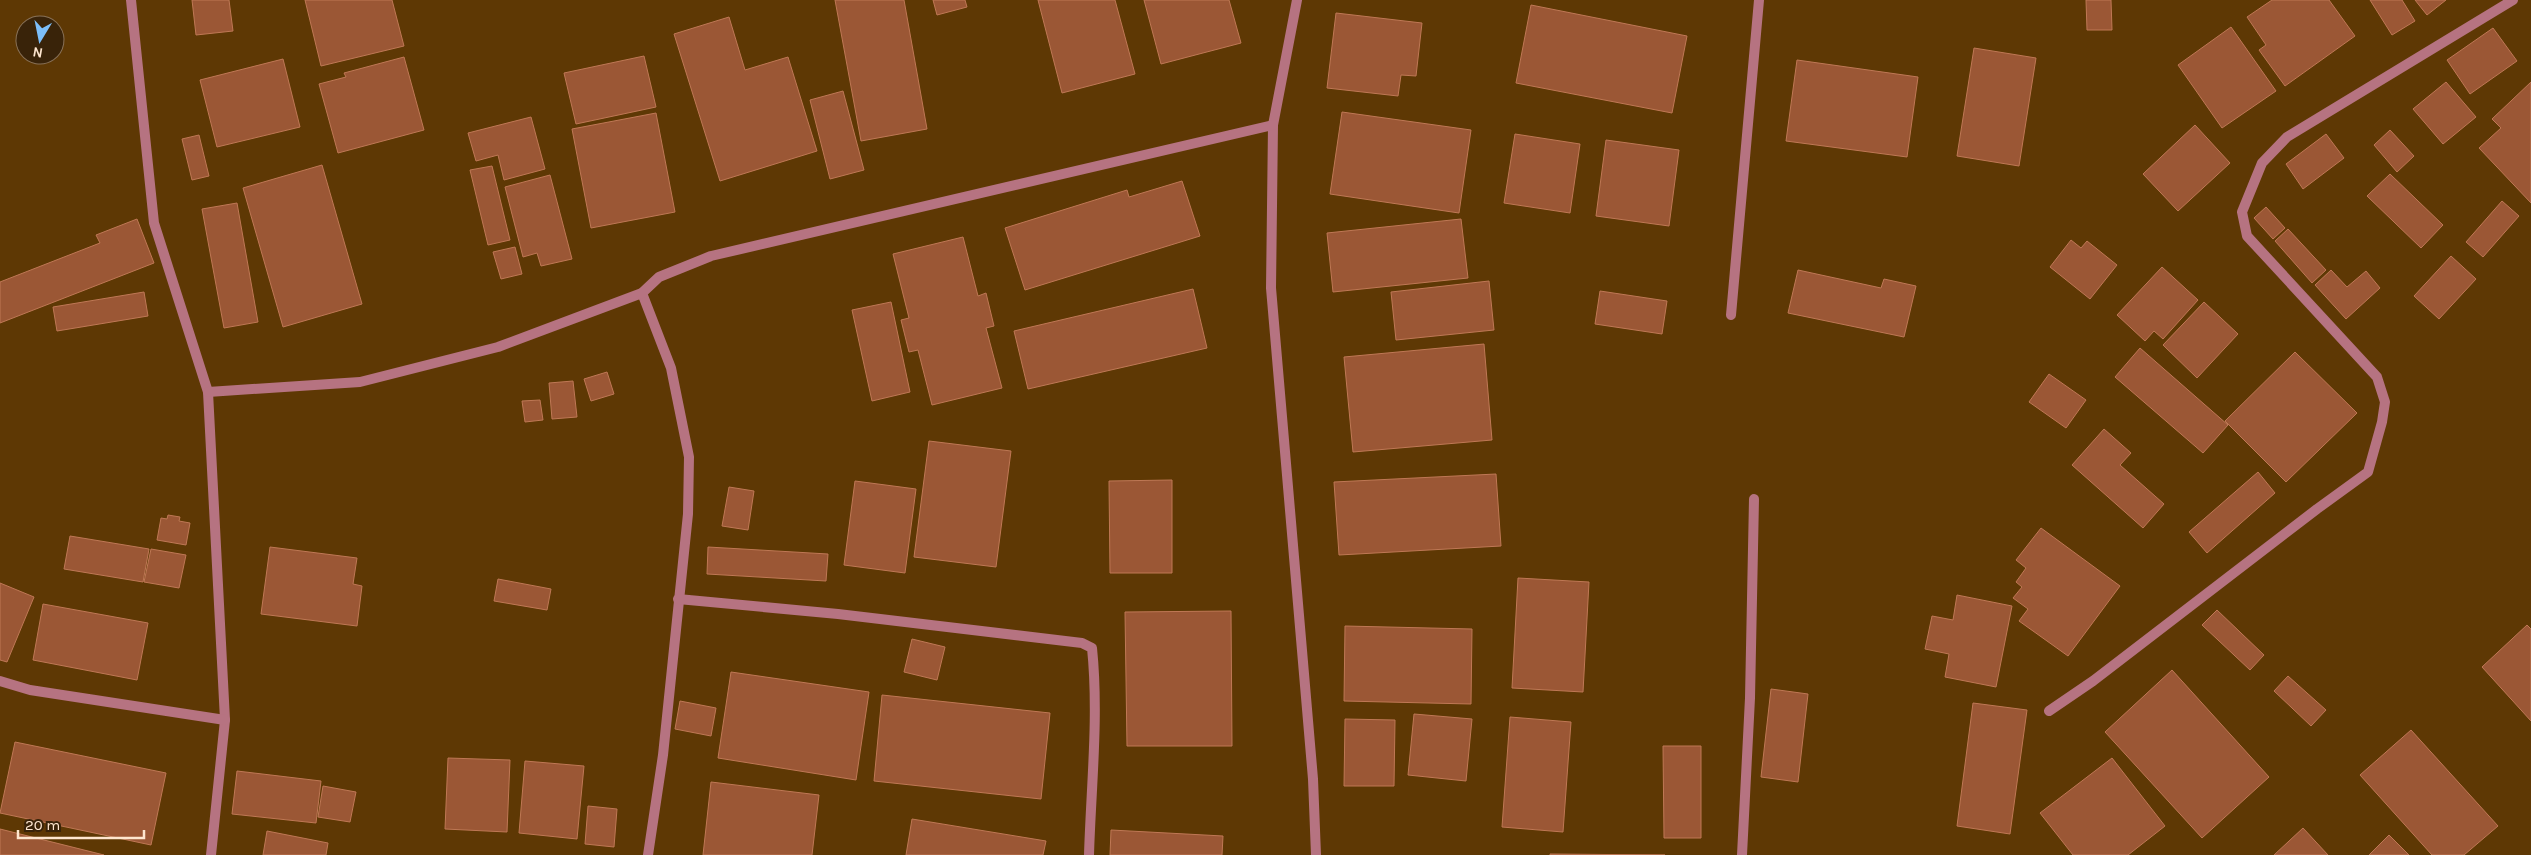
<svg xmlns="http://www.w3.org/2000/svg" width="2531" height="855" viewBox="0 0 2531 855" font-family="Karla,sans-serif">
	<rect width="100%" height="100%" fill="#5e3804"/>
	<g fill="#9b5735" stroke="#bf7855">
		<polygon points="192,0 229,0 233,31 196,35"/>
		<polygon points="305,0 392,0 404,46 321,66"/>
		<polygon points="835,0 904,0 927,129 861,141"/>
		<polygon points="933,0 965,0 967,7 937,15"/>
		<polygon points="1038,0 1115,0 1135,74 1062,93"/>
		<polygon points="1144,0 1229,0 1241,43 1161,64"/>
		<polygon points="2086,0 2111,0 2112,30 2087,30"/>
		<polygon points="2272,0 2329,0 2355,36 2285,86 2259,50 2266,45 2247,17"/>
		<polygon points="2370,0 2402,0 2415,21 2392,35"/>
		<polygon points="2415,0 2446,0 2427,15"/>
		<polygon points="1531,5 1687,36 1672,113 1516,83"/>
		<polygon points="1336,13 1422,23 1416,76 1401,75 1398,96 1327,88"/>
		<polygon points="729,17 745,70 788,57 817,151 720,181 674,34"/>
		<polygon points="2231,27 2276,91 2222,128 2178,65"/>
		<polygon points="2493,28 2517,61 2470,94 2447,60"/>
		<polygon points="1974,48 2036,58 2019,166 1957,156"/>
		<polygon points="644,56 656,107 576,124 564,73"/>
		<polygon points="404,57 424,130 338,153 319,84 346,77 344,73"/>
		<polygon points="283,59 300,127 217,147 200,80"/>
		<polygon points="1797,60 1918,77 1907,157 1786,141"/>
		<polygon points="2446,82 2476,117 2443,144 2413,109"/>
		<polygon points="2531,82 2531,203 2479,148 2501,128 2492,119"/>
		<polygon points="843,91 864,170 830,179 810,100"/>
		<polygon points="1342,112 1471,130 1459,213 1330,194"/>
		<polygon points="656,113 675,212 591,228 572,129"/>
		<polygon points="531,117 545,169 504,180 498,155 476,161 468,133"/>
		<polygon points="2195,125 2230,163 2178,211 2143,174"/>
		<polygon points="2390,130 2414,156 2397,172 2374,145"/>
		<polygon points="1515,134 1580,144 1570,213 1504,203"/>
		<polygon points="2326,134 2344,158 2303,189 2286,164"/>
		<polygon points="199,135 209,176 192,180 182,139"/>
		<polygon points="1606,140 1679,150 1669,226 1596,216"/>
		<polygon points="322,165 362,304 283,327 243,188"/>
		<polygon points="492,166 510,240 488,245 470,170"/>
		<polygon points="2390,174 2443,225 2421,248 2367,196"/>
		<polygon points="550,175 572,259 541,266 537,253 523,257 505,187"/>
		<polygon points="1182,181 1200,236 1025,290 1005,228 1127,190 1129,197"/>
		<polygon points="2502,201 2519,216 2483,257 2466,242"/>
		<polygon points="237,203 258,322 224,328 202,209"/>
		<polygon points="2266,207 2285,228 2273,239 2254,218"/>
		<polygon points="137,219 154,263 0,323 0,282 100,243 96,235"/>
		<polygon points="1461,219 1468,278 1333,292 1327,233"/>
		<polygon points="2288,229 2326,270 2312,283 2275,241"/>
		<polygon points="963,237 978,296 986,293 994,326 986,328 1002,388 932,405 918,350 909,352 901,320 909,318 893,254"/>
		<polygon points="2071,240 2081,248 2087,241 2117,265 2090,299 2050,267"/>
		<polygon points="515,247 522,274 501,279 493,252"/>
		<polygon points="2451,256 2476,279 2439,319 2414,296"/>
		<polygon points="2162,267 2198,300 2163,339 2154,331 2145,341 2117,315"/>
		<polygon points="1798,270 1881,288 1884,279 1916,286 1904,337 1788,313"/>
		<polygon points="2331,270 2347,287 2366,271 2380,288 2346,319 2315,285"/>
		<polygon points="1489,281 1494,330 1396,340 1391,292"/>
		<polygon points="1193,289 1207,348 1028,389 1014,331"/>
		<polygon points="1600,291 1667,301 1662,334 1595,324"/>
		<polygon points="144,292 148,316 57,331 53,307"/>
		<polygon points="891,302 910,392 872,401 852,310"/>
		<polygon points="2204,302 2238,334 2197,378 2163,345"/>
		<polygon points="1484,344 1492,440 1353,452 1344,357"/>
		<polygon points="2140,348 2228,425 2203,453 2115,377"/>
		<polygon points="2295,352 2357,413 2286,482 2225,421"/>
		<polygon points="607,372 614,394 591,401 584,379"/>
		<polygon points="2049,374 2086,400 2066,428 2029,402"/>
		<polygon points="573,381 577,417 552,419 549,383"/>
		<polygon points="540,400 543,420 525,422 522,401"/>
		<polygon points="2104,429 2131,453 2120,465 2164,504 2143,528 2072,465"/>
		<polygon points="929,441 1011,451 996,567 914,557"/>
		<polygon points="2258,472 2275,493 2207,553 2189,532"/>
		<polygon points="1496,474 1501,546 1339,555 1334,482"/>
		<polygon points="1172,480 1172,573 1110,573 1109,481"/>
		<polygon points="855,481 916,489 905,573 844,565"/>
		<polygon points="729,487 754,491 748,530 722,526"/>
		<polygon points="168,515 180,517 179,521 190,523 186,545 157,540 161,518 167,519"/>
		<polygon points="2041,528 2120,586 2068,656 2019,621 2028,609 2013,598 2022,587 2016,582 2026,568 2016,560"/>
		<polygon points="70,536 149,549 143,582 64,569"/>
		<polygon points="270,547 357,558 353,584 362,586 357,626 261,614"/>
		<polygon points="708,547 828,554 826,581 707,574"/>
		<polygon points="151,549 186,555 179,588 144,582"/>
		<polygon points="1518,578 1589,582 1583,692 1512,688"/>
		<polygon points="498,579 551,589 547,610 494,601"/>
		<polygon points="0,583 34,597 7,662 0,660"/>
		<polygon points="1957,595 2012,606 1996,687 1945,677 1949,654 1925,649 1932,616 1953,620"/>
		<polygon points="43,604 148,623 137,680 33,660"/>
		<polygon points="2217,610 2264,655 2250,670 2202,625"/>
		<polygon points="1231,611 1232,746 1127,746 1125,612"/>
		<polygon points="2527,625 2531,629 2531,721 2482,667"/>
		<polygon points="1345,626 1472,629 1471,704 1344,701"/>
		<polygon points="912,639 945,647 937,680 904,672"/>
		<polygon points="2172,670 2269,777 2202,838 2105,732"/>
		<polygon points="731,672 869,692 856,780 718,758"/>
		<polygon points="2288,676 2326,710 2311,726 2274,691"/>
		<polygon points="1771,689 1808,694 1798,782 1761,777"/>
		<polygon points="882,695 1050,713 1041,799 874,781"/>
		<polygon points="680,701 716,708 711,736 675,729"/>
		<polygon points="1973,703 2027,710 2010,834 1957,826"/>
		<polygon points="1414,714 1472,719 1466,781 1408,775"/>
		<polygon points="1510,717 1571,722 1563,832 1502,827"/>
		<polygon points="1345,719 1395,720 1394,786 1344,786"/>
		<polygon points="2411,730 2498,826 2464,855 2432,855 2360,775"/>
		<polygon points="15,742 166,773 151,845 0,813"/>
		<polygon points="1663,746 1701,746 1701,838 1664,838"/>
		<polygon points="448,758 510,760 507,832 445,829"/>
		<polygon points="2112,758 2165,826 2128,855 2073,855 2040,813"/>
		<polygon points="525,761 584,766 577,839 519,833"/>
		<polygon points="237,771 321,781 316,823 232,814"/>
		<polygon points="711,782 819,795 812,855 703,855"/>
		<polygon points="323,786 356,792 350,822 318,817"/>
		<polygon points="588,806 617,809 614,847 585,844"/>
		<polygon points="912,819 1046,841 1043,855 906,855"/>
		<polygon points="2303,828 2328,855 2274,855"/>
		<polygon points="0,829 104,855 0,855"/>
		<polygon points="1111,830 1223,836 1222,855 1110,855"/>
		<polygon points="267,831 328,843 326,855 263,855"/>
		<polygon points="2389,835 2409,855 2369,855"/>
		<polygon points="1550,854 1665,855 1550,855"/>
	</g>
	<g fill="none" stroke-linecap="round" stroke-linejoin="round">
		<g stroke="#b67381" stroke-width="10">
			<polyline points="131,0 154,223 208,392 225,720 211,855"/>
			<polyline points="1297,0 1273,125 1271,288 1313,779 1316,855"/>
			<polyline points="642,293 671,368 689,457 688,514 663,755 648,855"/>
			<polyline points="1731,315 1759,0"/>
			<polyline points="208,392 360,382 498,347 642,293 659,277 711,256 1273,125"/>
			<path d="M 678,599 L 838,614 L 1082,643 L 1092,648 C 1099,716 1091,787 1089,855"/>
			<polyline points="0,681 30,690 225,720"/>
			<polyline points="2049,711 2093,681 2317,509 2368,472 2382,422 2385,402 2377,377 2247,236 2242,212 2262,163 2287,137 2513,0"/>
			<polyline points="1742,855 1750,698 1754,499"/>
		</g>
	</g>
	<g transform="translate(40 40) rotate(190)"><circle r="24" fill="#392309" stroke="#887158"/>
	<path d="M0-4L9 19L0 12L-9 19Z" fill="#7cbef9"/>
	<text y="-8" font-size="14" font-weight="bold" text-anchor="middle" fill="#fee6cf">N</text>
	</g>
	<path d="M18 830v8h126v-8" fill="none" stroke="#fee6cf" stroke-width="2.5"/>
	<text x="25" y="830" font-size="15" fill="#fee6cf" stroke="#392309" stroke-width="4" paint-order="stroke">20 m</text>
</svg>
